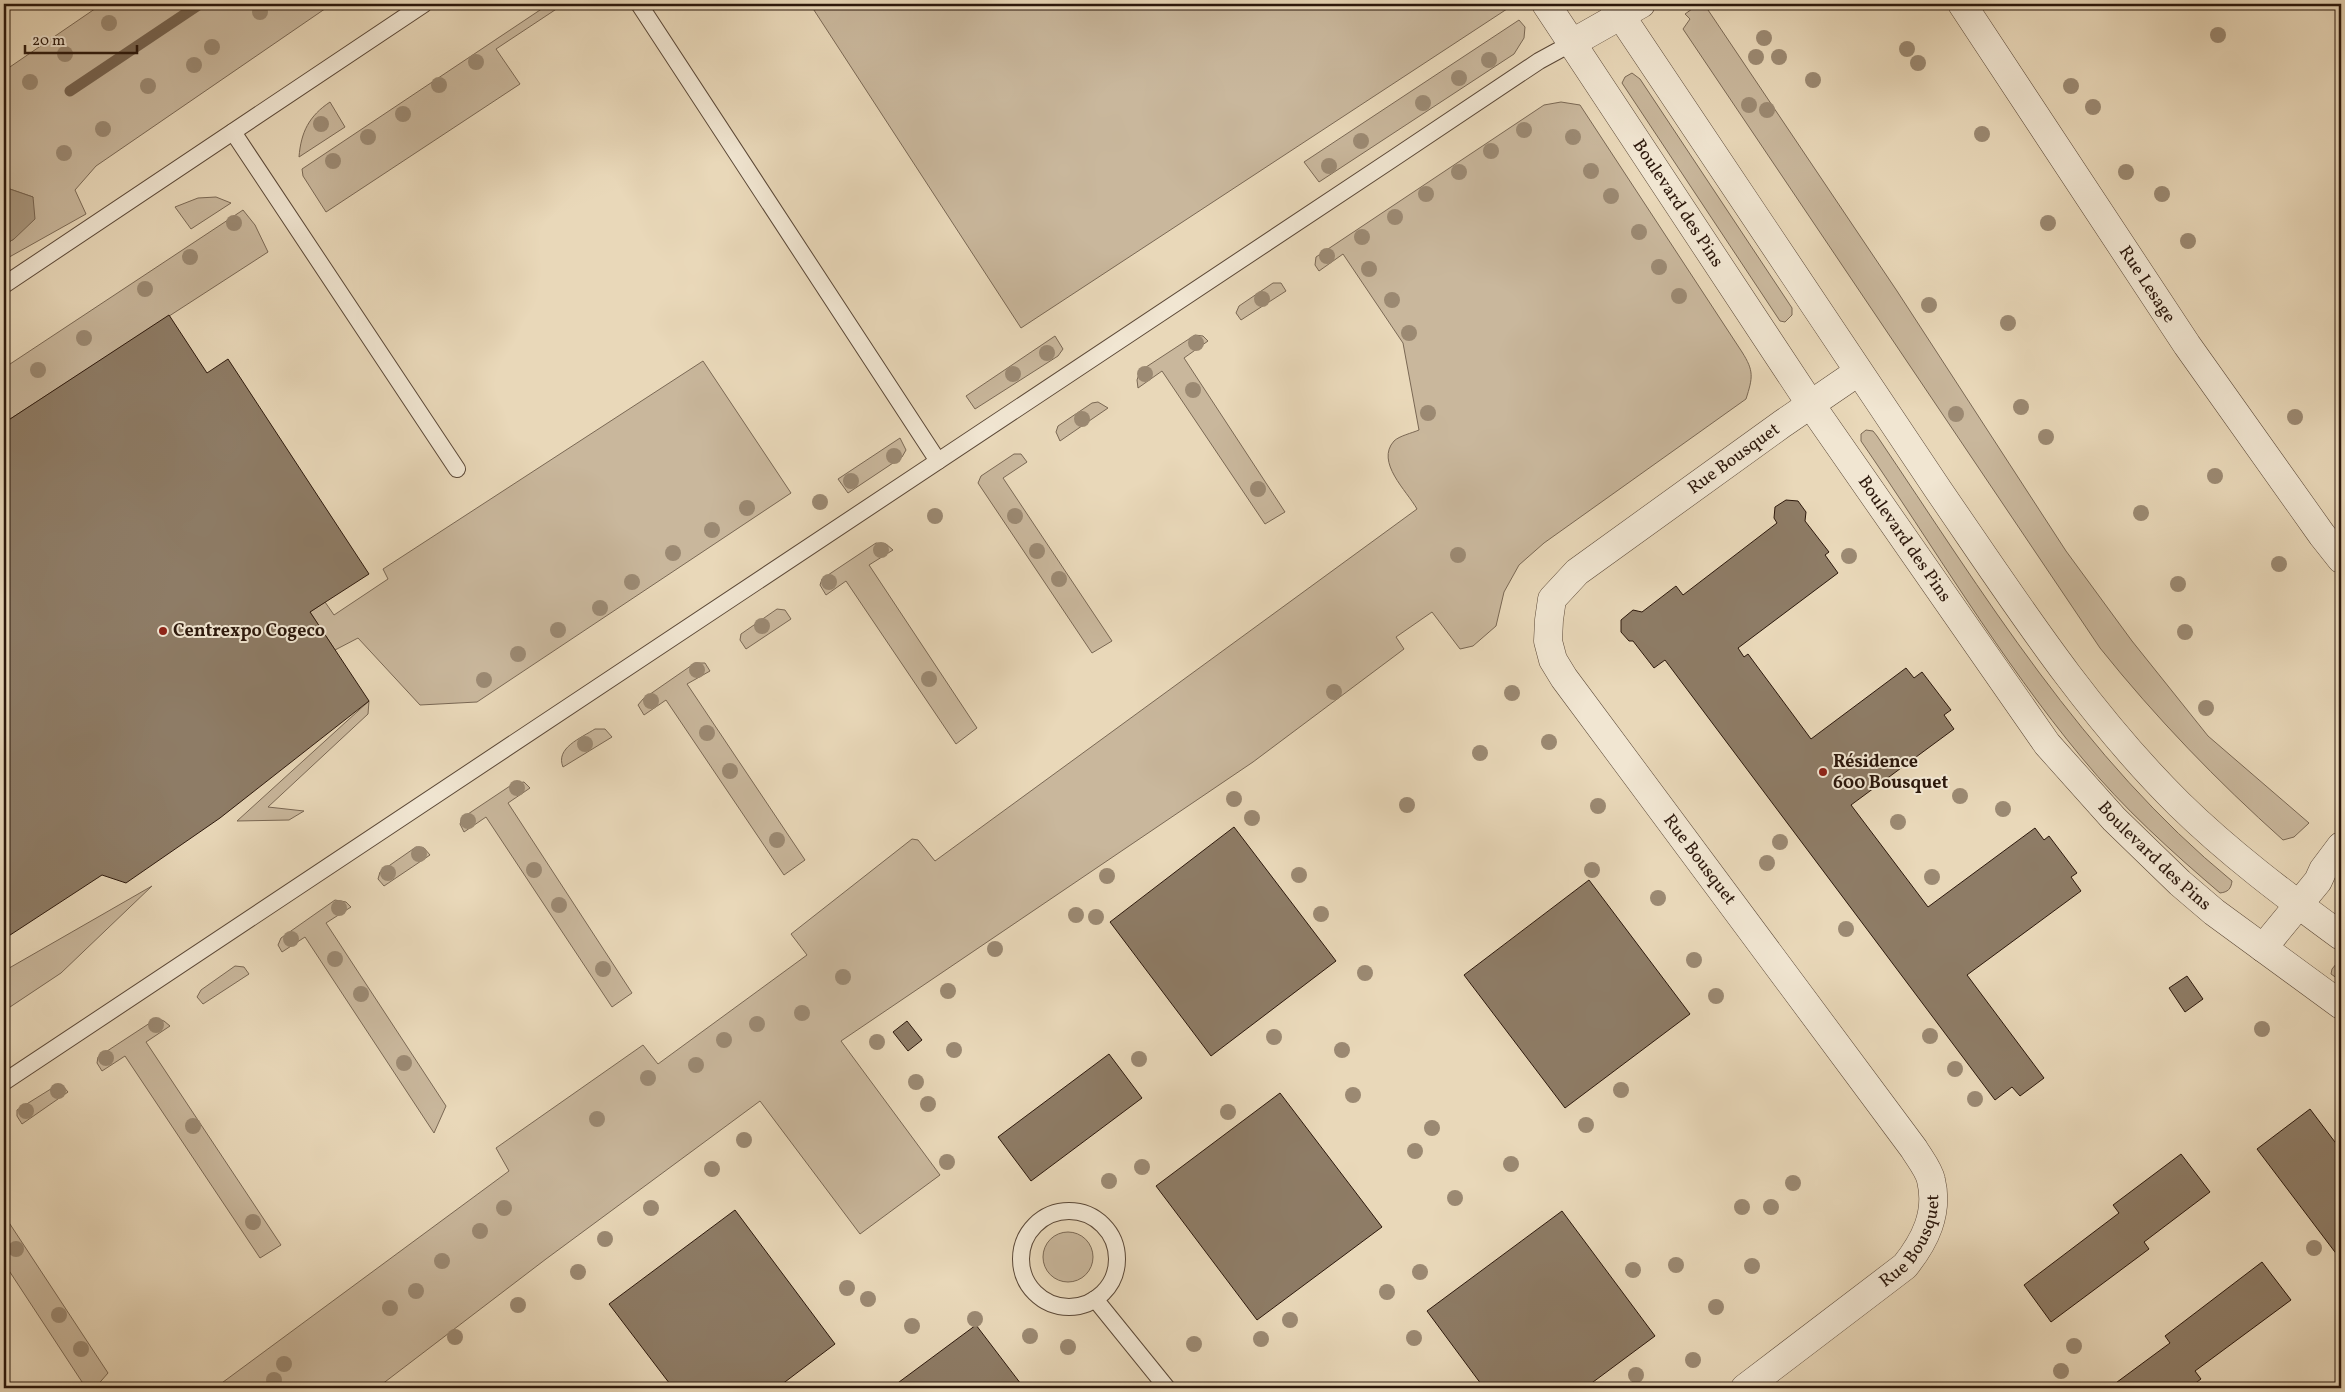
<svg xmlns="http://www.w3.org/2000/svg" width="2345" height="1392" viewBox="0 0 2345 1392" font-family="Vollkorn,serif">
	<rect width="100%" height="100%" fill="#e9d8b9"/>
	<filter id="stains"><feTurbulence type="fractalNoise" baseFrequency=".004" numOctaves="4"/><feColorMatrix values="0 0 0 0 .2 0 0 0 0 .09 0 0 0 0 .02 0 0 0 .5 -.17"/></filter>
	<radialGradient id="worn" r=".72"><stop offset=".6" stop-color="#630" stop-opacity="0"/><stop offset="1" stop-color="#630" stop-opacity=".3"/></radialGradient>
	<g fill="#c9b79c" stroke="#7a6854">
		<polygon points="102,4 332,4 96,166 75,190 86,214 4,260 4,245 14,239 33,197 4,187 4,71"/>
		<polygon points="549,4 564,4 496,49 520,84 326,212 303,176 302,169"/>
		<polygon points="810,4 1508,4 1510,7 1021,328"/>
		<path d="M 1699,4 L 1704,4 L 1897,291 L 2066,551 L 2132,641 L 2208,736 L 2309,823 L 2294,837 L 2283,840 C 2217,781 2156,718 2100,648 L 1683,29 L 1690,19 L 1685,14 Z"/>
		<polygon points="1519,20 1525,27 1524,38 1514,54 1319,182 1304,162"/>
		<polygon points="1632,73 1640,79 1792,308 1792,315 1785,322 1780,321 1622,83 1625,77"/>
		<path d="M 330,102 L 345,127 L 299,157 C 301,132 309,116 330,102 Z"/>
		<path d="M 1561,102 L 1580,105 L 1742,352 C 1754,371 1753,377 1746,399 L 1544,543 L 1519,565 L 1504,592 L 1496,626 L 1473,646 L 1460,649 L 1432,612 L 1396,637 L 1404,649 L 1253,762 L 841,1041 L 940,1175 L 860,1234 L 760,1101 L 546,1259 L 377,1388 L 215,1388 L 509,1171 L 496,1148 L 643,1045 L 658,1064 L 807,955 L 791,934 L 912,839 L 918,840 L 935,861 L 1417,509 C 1407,491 1375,462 1394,441 C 1399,436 1412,433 1419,430 L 1403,343 L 1343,254 L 1319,271 L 1315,265 L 1316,257 L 1544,105 Z"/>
		<polygon points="216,197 231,203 191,229 175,207 198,198"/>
		<polygon points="243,210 255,225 268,252 4,423 4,368"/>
		<polygon points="1273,283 1281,283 1286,291 1241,320 1236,313 1239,306"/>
		<polygon points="1195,335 1203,336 1208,341 1184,358 1285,512 1265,524 1162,371 1138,388 1137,380 1140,371"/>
		<polygon points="1055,336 1063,349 1058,356 975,409 966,396"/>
		<polygon points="703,361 791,493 477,702 420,705 358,638 335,650 310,612 325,602 334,615 388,579 383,569"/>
		<polygon points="1098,402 1108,408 1060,441 1056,432 1058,426 1092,403"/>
		<path d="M 1866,430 L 1873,431 L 1877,436 C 1984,594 2083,759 2232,881 C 2231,889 2228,892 2220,893 C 2172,852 2123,808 2082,758 C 2000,659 1934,547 1861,441 L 1861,434 Z"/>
		<polygon points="900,438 906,450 902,457 848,493 838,479"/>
		<polygon points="1014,454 1021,454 1027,462 1003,478 1112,641 1092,653 978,483 981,476"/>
		<polygon points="876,543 886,544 893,550 869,565 977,728 956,744 846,581 826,595 820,585 822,579"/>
		<polygon points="777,609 785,610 791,619 746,649 740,640 741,634"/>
		<polygon points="695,663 705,663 710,671 687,684 805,860 784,875 666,700 644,715 638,705 643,699"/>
		<polygon points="369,701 368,714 268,807 304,811 289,820 237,821"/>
		<path d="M 595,729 L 605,729 L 612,737 L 563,767 C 555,748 581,738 595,729 Z"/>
		<polygon points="524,782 530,788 508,803 632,993 612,1007 486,817 464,832 460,824 462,818 513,784"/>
		<polygon points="416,847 424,848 430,855 384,886 378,879 380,872"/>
		<polygon points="152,886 61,973 4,1011 4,971"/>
		<polygon points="335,900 346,902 351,907 326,923 446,1106 434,1133 305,937 282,952 278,945 281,938"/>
		<polygon points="2341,962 2341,981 2331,974 2332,969 2337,963"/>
		<polygon points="235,966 244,967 249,974 203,1004 197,997 201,990"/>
		<polygon points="156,1019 164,1021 170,1026 146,1042 281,1245 260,1258 125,1056 102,1071 97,1063 98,1057"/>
		<polygon points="62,1085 68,1092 22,1124 17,1116 17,1110 54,1087"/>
		<polygon points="4,1215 108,1373 95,1388 86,1388 4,1263"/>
		<circle cx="1068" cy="1257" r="25"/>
	</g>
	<polygon fill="#a9977e" stroke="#776450" points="4,187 33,197 35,219 14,239 4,245"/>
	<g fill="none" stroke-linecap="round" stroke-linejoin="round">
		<polyline stroke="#776450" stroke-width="11" points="70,91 200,4"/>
	</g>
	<g fill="#8e7c66" stroke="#2c180c">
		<polygon points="169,315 207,373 228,359 369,574 310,612 369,701 220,818 126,883 102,875 4,939 4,423"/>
		<polygon points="1786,500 1798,501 1806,512 1805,521 1829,552 1825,555 1838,573 1738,648 1744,657 1748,654 1811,739 1906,668 1914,678 1922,672 1951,710 1944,715 1954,729 1851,805 1928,907 2035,828 2044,840 2049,836 2077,873 2071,877 2081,891 1967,975 2044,1078 2020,1096 2012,1087 1995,1100 1665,660 1654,668 1633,641 1629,641 1621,632 1621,620 1633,610 1642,612 1676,586 1683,595 1777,523 1774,518 1775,507"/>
		<polygon points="1234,827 1336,961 1211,1056 1110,922"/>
		<polygon points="1589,880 1690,1014 1565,1108 1464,975"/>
		<polygon points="2187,976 2203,999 2185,1012 2169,988"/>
		<polygon points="907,1021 922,1040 908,1051 893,1032"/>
		<polygon points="1109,1054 1142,1098 1031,1181 998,1137"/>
		<polygon points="1280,1093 1382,1227 1257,1320 1156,1186"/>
		<polygon points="2310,1109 2341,1150 2341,1260 2257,1149"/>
		<polygon points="2181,1154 2210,1192 2144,1242 2149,1249 2051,1322 2024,1285 2119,1213 2113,1205"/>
		<polygon points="735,1210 835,1344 777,1388 673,1388 609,1304"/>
		<polygon points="1562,1211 1655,1336 1585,1388 1484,1388 1427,1311"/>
		<polygon points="2262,1262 2291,1300 2195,1371 2201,1379 2189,1388 2109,1388 2170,1343 2165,1336"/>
		<polygon points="976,1325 1024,1388 891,1388"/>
	</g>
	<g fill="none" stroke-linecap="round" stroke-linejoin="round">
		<defs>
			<g id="service">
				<polyline points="639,4 938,461"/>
				<polyline points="233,132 457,469"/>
				<polyline points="4,285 424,4"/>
				<polyline points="4,1082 1394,158 1539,61 1572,43"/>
				<circle cx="1069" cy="1259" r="48"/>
				<polyline points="1095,1299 1167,1388"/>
			</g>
			<g id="minor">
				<path id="s1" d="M 1962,4 L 2187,345 L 2322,535 L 2341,559"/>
				<polyline points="1572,43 1641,4"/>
				<polyline points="2263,948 2318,881 2323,870 2341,846"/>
				<path id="s2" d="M 1745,1388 L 1905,1266 C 1925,1241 1939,1213 1931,1180 C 1929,1170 1920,1159 1914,1149 L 1564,678 L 1553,660 L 1548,641 L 1549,620 L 1552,599 L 1577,572 L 1782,424 L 1858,372"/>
			</g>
			<g id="tertiary">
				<path id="s3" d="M 1546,4 L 1811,405 L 2047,744 L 2114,819 L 2180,883 L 2214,912 L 2341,1005"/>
				<path d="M 1613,4 C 1722,166 1829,329 1939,491 C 2014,600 2085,711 2179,804 C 2229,853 2285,895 2341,936"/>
			</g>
		</defs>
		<use href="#service" stroke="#5b4837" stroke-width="18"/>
		<use href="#minor" stroke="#5b4837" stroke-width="29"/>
		<use href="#tertiary" stroke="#5b4837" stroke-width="29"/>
		<use href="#service" stroke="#f1e6d2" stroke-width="16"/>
		<use href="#minor" stroke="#f1e6d2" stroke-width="28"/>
		<use href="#tertiary" stroke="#f1e6d2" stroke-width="28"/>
	</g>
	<g fill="#9b8972">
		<circle cx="260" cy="12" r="8"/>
		<circle cx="109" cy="23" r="8"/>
		<circle cx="2218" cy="35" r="8"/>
		<circle cx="1764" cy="38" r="8"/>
		<circle cx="212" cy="47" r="8"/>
		<circle cx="1907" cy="49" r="8"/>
		<circle cx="65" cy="54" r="8"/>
		<circle cx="1756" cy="57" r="8"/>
		<circle cx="1779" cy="57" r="8"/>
		<circle cx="1489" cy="60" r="8"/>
		<circle cx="476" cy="62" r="8"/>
		<circle cx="1918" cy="63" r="8"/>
		<circle cx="194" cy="65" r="8"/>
		<circle cx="1459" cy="78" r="8"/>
		<circle cx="1813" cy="80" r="8"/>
		<circle cx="30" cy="82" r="8"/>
		<circle cx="439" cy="85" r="8"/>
		<circle cx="148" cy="86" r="8"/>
		<circle cx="2071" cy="86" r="8"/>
		<circle cx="1423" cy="103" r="8"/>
		<circle cx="1749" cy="105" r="8"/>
		<circle cx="2093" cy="107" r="8"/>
		<circle cx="1767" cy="110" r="8"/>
		<circle cx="403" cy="114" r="8"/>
		<circle cx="321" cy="124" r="8"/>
		<circle cx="103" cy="129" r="8"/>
		<circle cx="1524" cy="130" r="8"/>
		<circle cx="1982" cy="134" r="8"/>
		<circle cx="368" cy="137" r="8"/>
		<circle cx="1573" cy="137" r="8"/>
		<circle cx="1361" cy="141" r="8"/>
		<circle cx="1491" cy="151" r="8"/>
		<circle cx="64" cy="153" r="8"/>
		<circle cx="333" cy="161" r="8"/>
		<circle cx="1329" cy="166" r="8"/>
		<circle cx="1591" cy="171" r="8"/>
		<circle cx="1459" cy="172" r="8"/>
		<circle cx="2126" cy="172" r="8"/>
		<circle cx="1426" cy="194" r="8"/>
		<circle cx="2162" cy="194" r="8"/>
		<circle cx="1611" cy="196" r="8"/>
		<circle cx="1395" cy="217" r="8"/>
		<circle cx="234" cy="223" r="8"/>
		<circle cx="2048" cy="223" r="8"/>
		<circle cx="1639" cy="232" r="8"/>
		<circle cx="1362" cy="237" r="8"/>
		<circle cx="2188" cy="241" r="8"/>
		<circle cx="1327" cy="256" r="8"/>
		<circle cx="190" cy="257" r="8"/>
		<circle cx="1659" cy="267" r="8"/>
		<circle cx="1369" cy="269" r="8"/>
		<circle cx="145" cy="289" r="8"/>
		<circle cx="1679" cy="296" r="8"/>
		<circle cx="1262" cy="299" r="8"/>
		<circle cx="1392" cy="300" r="8"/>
		<circle cx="1929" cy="305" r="8"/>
		<circle cx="2008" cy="323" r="8"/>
		<circle cx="1409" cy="333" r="8"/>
		<circle cx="84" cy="338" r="8"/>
		<circle cx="1196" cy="343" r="8"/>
		<circle cx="1047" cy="353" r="8"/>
		<circle cx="38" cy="370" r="8"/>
		<circle cx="1013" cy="374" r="8"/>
		<circle cx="1145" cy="374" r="8"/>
		<circle cx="1193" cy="390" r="8"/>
		<circle cx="2021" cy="407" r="8"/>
		<circle cx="1428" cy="413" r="8"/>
		<circle cx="1956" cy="414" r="8"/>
		<circle cx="2295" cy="417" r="8"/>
		<circle cx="1082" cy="419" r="8"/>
		<circle cx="2046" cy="437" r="8"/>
		<circle cx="894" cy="456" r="8"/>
		<circle cx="2215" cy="476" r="8"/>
		<circle cx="851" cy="481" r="8"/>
		<circle cx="1258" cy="489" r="8"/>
		<circle cx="820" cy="502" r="8"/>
		<circle cx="747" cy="508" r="8"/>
		<circle cx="2141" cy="513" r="8"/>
		<circle cx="935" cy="516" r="8"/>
		<circle cx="1015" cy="516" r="8"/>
		<circle cx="712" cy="530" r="8"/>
		<circle cx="881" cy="550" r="8"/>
		<circle cx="1037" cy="551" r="8"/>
		<circle cx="673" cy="553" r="8"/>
		<circle cx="1458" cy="555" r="8"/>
		<circle cx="1849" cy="556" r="8"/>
		<circle cx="2279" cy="564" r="8"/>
		<circle cx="1059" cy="579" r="8"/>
		<circle cx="632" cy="582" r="8"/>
		<circle cx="829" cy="582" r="8"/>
		<circle cx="2178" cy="584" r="8"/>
		<circle cx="600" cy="608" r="8"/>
		<circle cx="762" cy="626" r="8"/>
		<circle cx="558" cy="630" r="8"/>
		<circle cx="2185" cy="632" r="8"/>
		<circle cx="518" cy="654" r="8"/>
		<circle cx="697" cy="670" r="8"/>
		<circle cx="929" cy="679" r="8"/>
		<circle cx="484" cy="680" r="8"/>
		<circle cx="1334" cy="692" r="8"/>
		<circle cx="1512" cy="693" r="8"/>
		<circle cx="651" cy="701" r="8"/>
		<circle cx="2206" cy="708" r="8"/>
		<circle cx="707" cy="733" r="8"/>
		<circle cx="1549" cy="742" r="8"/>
		<circle cx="585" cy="744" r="8"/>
		<circle cx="1480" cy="753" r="8"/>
		<circle cx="730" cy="771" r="8"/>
		<circle cx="517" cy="788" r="8"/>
		<circle cx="1960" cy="796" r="8"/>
		<circle cx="1234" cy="799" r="8"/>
		<circle cx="1407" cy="805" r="8"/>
		<circle cx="1598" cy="806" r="8"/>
		<circle cx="2003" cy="809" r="8"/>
		<circle cx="1252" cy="818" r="8"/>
		<circle cx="468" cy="821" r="8"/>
		<circle cx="1898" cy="822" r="8"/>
		<circle cx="777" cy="840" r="8"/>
		<circle cx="1780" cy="842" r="8"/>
		<circle cx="419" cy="854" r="8"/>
		<circle cx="1767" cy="863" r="8"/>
		<circle cx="534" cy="870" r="8"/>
		<circle cx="1592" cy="870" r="8"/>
		<circle cx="388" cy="873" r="8"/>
		<circle cx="1299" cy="875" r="8"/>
		<circle cx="1107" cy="876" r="8"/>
		<circle cx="1932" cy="877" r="8"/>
		<circle cx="1658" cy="898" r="8"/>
		<circle cx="559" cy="905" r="8"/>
		<circle cx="339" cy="908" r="8"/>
		<circle cx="1321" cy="914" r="8"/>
		<circle cx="1076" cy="915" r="8"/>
		<circle cx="1096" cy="917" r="8"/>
		<circle cx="1846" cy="929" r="8"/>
		<circle cx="291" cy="939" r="8"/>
		<circle cx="995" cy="949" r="8"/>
		<circle cx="335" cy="959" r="8"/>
		<circle cx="1694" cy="960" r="8"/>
		<circle cx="603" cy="969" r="8"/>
		<circle cx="1365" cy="973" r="8"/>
		<circle cx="843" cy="977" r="8"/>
		<circle cx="948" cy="991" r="8"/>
		<circle cx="361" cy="994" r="8"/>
		<circle cx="1716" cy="996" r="8"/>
		<circle cx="802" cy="1013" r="8"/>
		<circle cx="757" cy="1024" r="8"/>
		<circle cx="156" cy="1025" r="8"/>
		<circle cx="2262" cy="1029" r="8"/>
		<circle cx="1930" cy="1036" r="8"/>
		<circle cx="1274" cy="1037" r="8"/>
		<circle cx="724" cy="1040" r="8"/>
		<circle cx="877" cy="1042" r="8"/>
		<circle cx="954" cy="1050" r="8"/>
		<circle cx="1342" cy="1050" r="8"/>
		<circle cx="106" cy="1058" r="8"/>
		<circle cx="1139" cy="1059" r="8"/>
		<circle cx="404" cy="1063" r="8"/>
		<circle cx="696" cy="1065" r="8"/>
		<circle cx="1955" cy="1069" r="8"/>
		<circle cx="648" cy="1078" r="8"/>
		<circle cx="916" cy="1082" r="8"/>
		<circle cx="1621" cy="1090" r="8"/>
		<circle cx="58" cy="1091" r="8"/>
		<circle cx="1353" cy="1095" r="8"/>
		<circle cx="1975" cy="1099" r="8"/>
		<circle cx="928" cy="1104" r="8"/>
		<circle cx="26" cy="1111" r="8"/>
		<circle cx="1228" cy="1112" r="8"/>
		<circle cx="597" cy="1119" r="8"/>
		<circle cx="1586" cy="1125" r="8"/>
		<circle cx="193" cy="1126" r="8"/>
		<circle cx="1432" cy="1128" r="8"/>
		<circle cx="744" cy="1140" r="8"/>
		<circle cx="1415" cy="1151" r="8"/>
		<circle cx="947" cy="1162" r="8"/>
		<circle cx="1511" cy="1164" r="8"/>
		<circle cx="1142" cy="1167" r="8"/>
		<circle cx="712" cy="1169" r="8"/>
		<circle cx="1109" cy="1181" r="8"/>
		<circle cx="1793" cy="1183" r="8"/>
		<circle cx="1455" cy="1198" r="8"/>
		<circle cx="1742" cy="1207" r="8"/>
		<circle cx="1771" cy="1207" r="8"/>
		<circle cx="504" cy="1208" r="8"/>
		<circle cx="651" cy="1208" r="8"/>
		<circle cx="253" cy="1222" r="8"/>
		<circle cx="480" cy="1231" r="8"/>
		<circle cx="605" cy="1239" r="8"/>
		<circle cx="2314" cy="1248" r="8"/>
		<circle cx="16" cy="1249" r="8"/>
		<circle cx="442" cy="1261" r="8"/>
		<circle cx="1676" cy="1265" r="8"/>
		<circle cx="1752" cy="1266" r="8"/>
		<circle cx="1633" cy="1270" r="8"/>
		<circle cx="578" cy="1272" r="8"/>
		<circle cx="1420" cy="1272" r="8"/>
		<circle cx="847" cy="1288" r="8"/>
		<circle cx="416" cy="1291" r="8"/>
		<circle cx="1387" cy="1292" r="8"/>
		<circle cx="868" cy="1299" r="8"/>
		<circle cx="518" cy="1305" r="8"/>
		<circle cx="1716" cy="1307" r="8"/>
		<circle cx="390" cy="1308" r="8"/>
		<circle cx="59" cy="1315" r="8"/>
		<circle cx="975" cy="1319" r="8"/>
		<circle cx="1290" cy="1320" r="8"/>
		<circle cx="912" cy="1326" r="8"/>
		<circle cx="1030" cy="1336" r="8"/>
		<circle cx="455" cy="1337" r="8"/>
		<circle cx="1414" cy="1338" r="8"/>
		<circle cx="1261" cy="1339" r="8"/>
		<circle cx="1194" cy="1344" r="8"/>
		<circle cx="2074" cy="1346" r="8"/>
		<circle cx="1068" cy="1347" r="8"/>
		<circle cx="81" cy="1349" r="8"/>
		<circle cx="1693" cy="1360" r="8"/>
		<circle cx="284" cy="1364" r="8"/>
		<circle cx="2061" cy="1371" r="8"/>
		<circle cx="1636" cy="1375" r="8"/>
		<circle cx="274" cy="1380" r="8"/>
	</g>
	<g fill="#8f2418" stroke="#f1e6d2" stroke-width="2">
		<circle cx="163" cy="631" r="5"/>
		<circle cx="1823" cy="772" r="5"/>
	</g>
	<g text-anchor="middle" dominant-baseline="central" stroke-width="4" stroke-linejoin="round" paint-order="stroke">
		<g font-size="18" fill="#2c180c" stroke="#f1e6d2">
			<text stroke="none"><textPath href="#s3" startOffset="239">Boulevard des Pins</textPath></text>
			<text stroke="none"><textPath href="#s1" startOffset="336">Rue Lesage</textPath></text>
			<text stroke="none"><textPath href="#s2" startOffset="1230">Rue Bousquet</textPath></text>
			<text stroke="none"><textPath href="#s3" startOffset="644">Boulevard des Pins</textPath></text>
			<text stroke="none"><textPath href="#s3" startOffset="1049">Boulevard des Pins</textPath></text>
			<text transform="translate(1699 860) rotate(53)">Rue Bousquet</text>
			<text stroke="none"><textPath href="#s2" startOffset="226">Rue Bousquet</textPath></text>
		</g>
		<g font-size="18" font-weight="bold" fill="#2c180c" stroke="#f1e6d2" text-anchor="start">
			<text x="173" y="631">Centrexpo Cogeco</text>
			<text x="1833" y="762">Résidence<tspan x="1833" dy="21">600 Bousquet</tspan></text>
		</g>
	</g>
	<rect width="2345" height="1392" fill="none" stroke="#e9d8b9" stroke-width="20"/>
	<rect x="5" y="5" width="2335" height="1382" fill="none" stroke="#2c180c" stroke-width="2.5"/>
	<rect x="10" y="10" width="2325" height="1372" fill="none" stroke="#2c180c"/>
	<path d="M25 45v8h112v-8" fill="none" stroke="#2c180c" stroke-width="2.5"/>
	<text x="32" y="45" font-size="15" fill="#2c180c" stroke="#f1e6d2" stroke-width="4" paint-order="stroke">20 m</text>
	<rect width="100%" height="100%" filter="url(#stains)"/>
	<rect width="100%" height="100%" fill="url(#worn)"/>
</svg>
